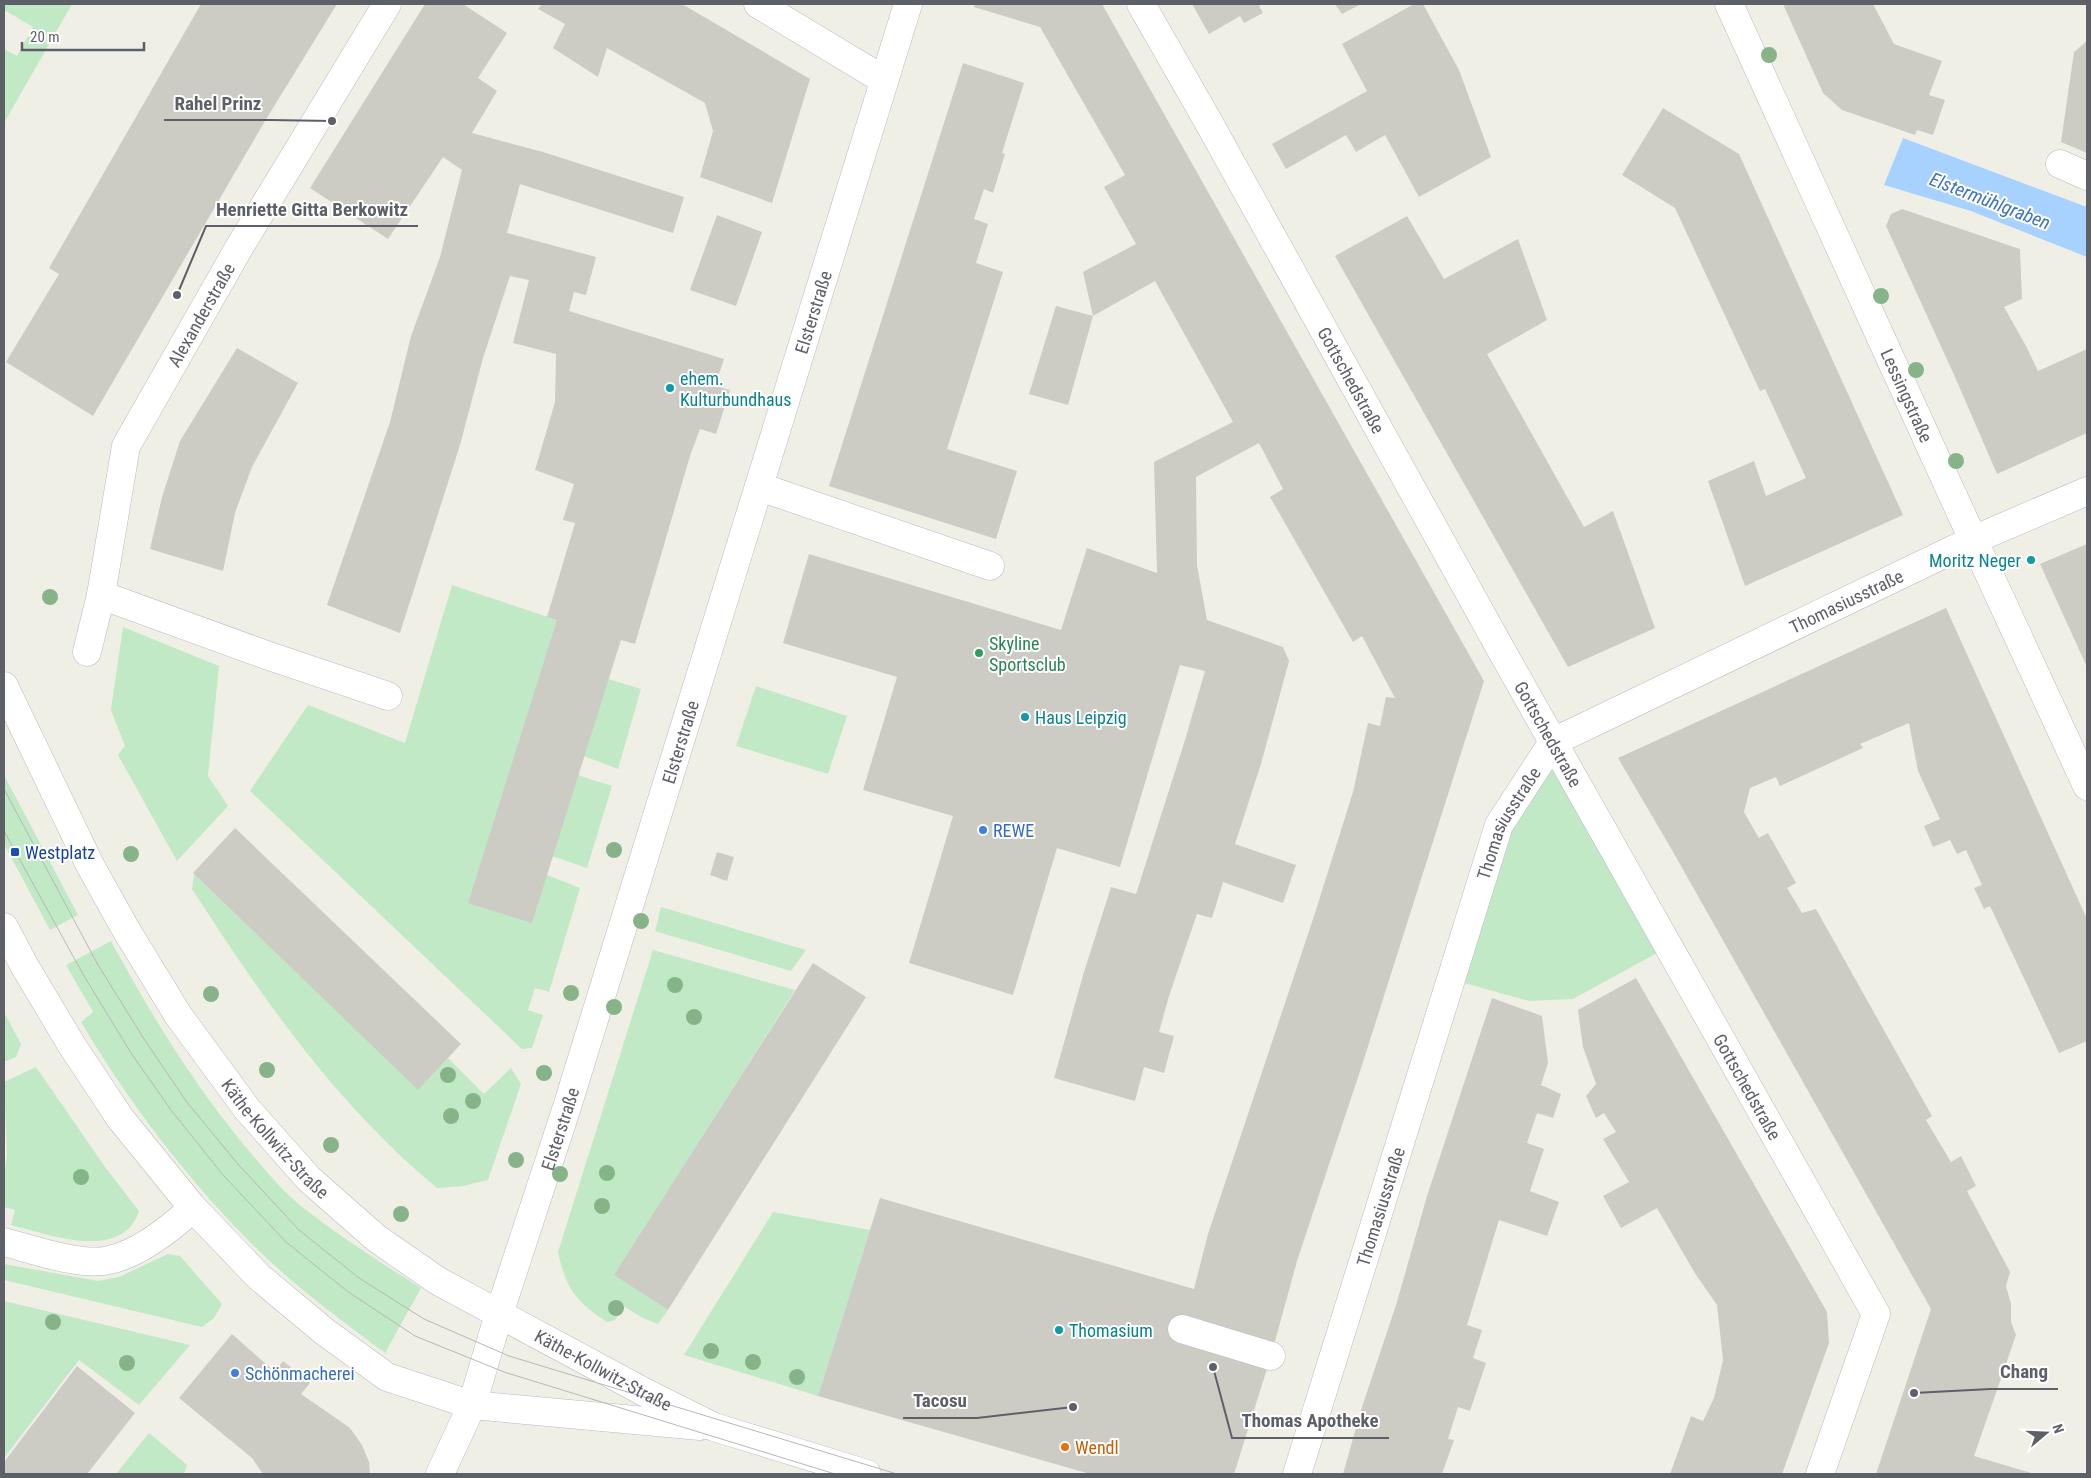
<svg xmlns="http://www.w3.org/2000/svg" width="2091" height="1478" viewBox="0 0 2091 1478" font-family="'Roboto Condensed',sans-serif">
	<rect width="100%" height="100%" fill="#f0efe6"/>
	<g fill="#c1e9c5">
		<polygon points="4,4 72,4 4,123 4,49 17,56 33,27 6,11 4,14"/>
		<polygon points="452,585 557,620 547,875 580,888 549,992 535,988 528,1010 543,1015 532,1048 522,1049 250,791 308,705 405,743"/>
		<polygon points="123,627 219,666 208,776 228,806 177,861 118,755 125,746 111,710"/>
		<polygon points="608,679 641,689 618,769 584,756"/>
		<polygon points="756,686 847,716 828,774 736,746"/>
		<polygon points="1553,742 1668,947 1573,999 1529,1001 1450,979 1499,825"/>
		<polygon points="4,775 78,915 50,930 4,844"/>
		<polygon points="578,775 612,786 587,868 552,856"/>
		<path d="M 194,874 L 418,1089 L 448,1058 L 484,1094 L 511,1068 L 521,1084 L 488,1180 L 463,1186 L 437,1188 C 334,1102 264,1000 192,889 Z"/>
		<polygon points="661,907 806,950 791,971 658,932 655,931"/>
		<path d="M 111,941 C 150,1013 192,1082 244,1145 C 262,1166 280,1189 301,1206 C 339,1236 380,1262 421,1288 L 385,1353 C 337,1317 289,1282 247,1239 C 184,1175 127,1100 81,1022 L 93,1012 L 66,965 Z"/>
		<path d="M 653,950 L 795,990 L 615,1275 L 668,1310 L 658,1324 L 643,1318 L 623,1306 L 615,1320 L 607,1322 C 576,1302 566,1289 558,1252 Z"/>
		<polygon points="4,1012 21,1044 16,1057 4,1062"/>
		<path d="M 36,1067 L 105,1167 L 139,1211 C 122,1263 48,1234 11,1225 L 15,1210 L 4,1207 L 4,1176 L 7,1155 L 4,1082 Z"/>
		<polygon points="773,1212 870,1230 818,1396 684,1355"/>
		<polygon points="168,1254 180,1256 222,1304 214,1318 202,1327 4,1280 4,1264 98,1281 119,1277"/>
		<polygon points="4,1301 190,1345 139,1405 79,1360 4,1458"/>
		<polygon points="149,1433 187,1465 184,1474 116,1474"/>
	</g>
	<polygon fill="#a7d1ff" points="1903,138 2087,207 2087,257 1971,211 1884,185"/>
	<g fill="#cdccc4">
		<polygon points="201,4 337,4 265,121 93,416 6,362 59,274 49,268"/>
		<polygon points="425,4 463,4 507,33 478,78 497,91 472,133 543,152 684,197 673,233 520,184 507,233 596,257 586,295 574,292 569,311 724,359 715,386 730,390 716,434 700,429 690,456 635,644 621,640 532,923 468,903 557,620 547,617 575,523 563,520 574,484 535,470 555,402 556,354 513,343 529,280 510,276 483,358 460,445 400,633 327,605 390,422 411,336 440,257 462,170 443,157 388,239 310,188"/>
		<polygon points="542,4 682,4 810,79 772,203 700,177 713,131 705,103 607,48 598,77 553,48 565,24 538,9"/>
		<polygon points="975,4 1102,4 1484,681 1364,1059 1297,1261 1271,1356 1234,1474 1090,1474 818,1396 880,1198 1194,1289 1208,1234 1315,913 1353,792 1368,723 1380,726 1386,697 1395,698 1362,636 1353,642 1270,497 1283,489 1259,443 1196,477 1197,565 1207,620 1283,647 1289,661 1261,764 1235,844 1296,865 1283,903 1223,882 1212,918 1197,914 1169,996 1159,1032 1174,1036 1164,1073 1144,1067 1135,1101 1054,1078 1084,972 1111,887 1136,894 1185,740 1205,671 1180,665 1120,867 1057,848 1013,995 909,963 953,816 863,790 897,677 783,643 809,554 1061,630 1087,548 1157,573 1154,462 1233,422 1155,281 1093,316 1083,272 1136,244 1104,187 1125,175 1040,27 974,7"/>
		<polygon points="1192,4 1262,4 1259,6 1263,13 1244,23 1240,16 1209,34"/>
		<polygon points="1335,4 1361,4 1342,14"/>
		<polygon points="1414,4 1423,4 1459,70 1491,157 1419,197 1385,135 1356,152 1346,135 1286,169 1272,144 1367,91 1342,44"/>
		<polygon points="1783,4 1873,4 1894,44 1942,61 1929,95 1945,100 1933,135 1917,130 1915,135 1842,110 1823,93"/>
		<polygon points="2087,41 2087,153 2061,142 2074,52"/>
		<polygon points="963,63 1024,83 1002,153 1005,154 993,193 984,189 974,219 988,224 976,263 1003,272 947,449 1017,471 996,539 829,486"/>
		<polygon points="1663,108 1739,154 1903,515 1745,586 1708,481 1754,461 1766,496 1806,478 1765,389 1760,391 1675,208 1622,175"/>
		<polygon points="1902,209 2020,249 2022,299 2004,307 2026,346 2038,371 2087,349 2087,433 1997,474 1955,377 1886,226 1891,214"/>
		<polygon points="717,215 762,232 736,306 690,290"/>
		<polygon points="1407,216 1444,279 1518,239 1547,320 1487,354 1584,527 1613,511 1655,628 1568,667 1335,256"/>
		<polygon points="1056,306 1093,316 1068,405 1029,394"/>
		<polygon points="237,348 298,383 252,467 235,513 223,571 150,549 162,497 180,441"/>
		<polygon points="2087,544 2087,667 2040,564"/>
		<polygon points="1946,608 2087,919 2087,1041 2059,1053 1990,906 1984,909 1974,888 1982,885 1966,850 1957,854 1950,840 1933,847 1924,826 1940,819 1918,771 1909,723 1860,744 1863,748 1780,786 1776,777 1750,788 1744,812 1759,838 1768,833 1796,883 1787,888 1802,913 1816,909 1932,1116 1926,1120 1951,1162 1961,1156 1976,1186 1967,1191 2010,1272 2006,1286 2011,1304 2011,1322 2016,1335 1974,1456 2035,1474 1876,1474 1931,1309 1672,850 1618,758"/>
		<polygon points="235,828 461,1044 418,1090 193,873"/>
		<polygon points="717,852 734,857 727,881 710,875"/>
		<polygon points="813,963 866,997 668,1310 614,1275"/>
		<polygon points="1636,978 1827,1312 1829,1343 1782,1474 1670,1474 1691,1416 1703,1421 1714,1398 1723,1360 1717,1305 1696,1275 1657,1208 1621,1228 1603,1196 1629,1182 1603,1139 1616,1132 1604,1113 1596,1118 1586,1096 1596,1084 1583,1047 1578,1010"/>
		<polygon points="1492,998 1542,1016 1548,1063 1541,1085 1561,1094 1553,1118 1537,1113 1527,1143 1544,1149 1530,1191 1559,1202 1547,1236 1499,1220 1467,1325 1482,1330 1473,1358 1486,1363 1470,1411 1458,1407 1448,1439 1454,1440 1442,1474 1343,1474 1361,1410 1397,1302 1427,1196"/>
		<polygon points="232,1334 275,1372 283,1361 310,1383 301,1394 350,1428 362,1445 369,1462 370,1474 263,1474 252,1458 179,1398"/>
		<polygon points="77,1366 135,1413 87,1474 4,1474 4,1462"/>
	</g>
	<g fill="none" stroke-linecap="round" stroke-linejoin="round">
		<defs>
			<g id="minor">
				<polyline points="758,4 884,80"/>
				<path id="s1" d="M 1141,4 L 1209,123 L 1504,655 L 1876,1314 L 1820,1474"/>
				<path id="s2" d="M 1729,4 L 1948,485 L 2087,786"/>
				<polyline points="2060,164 2087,176"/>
				<polyline points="760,487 990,566"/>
				<polyline points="101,595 269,656 388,696"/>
				<path id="s3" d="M 87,652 L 101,595 L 126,446 L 240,246 L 387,4"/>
				<path id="s4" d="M 4,686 L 90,865 L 125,928 L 178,1015 L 247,1109 L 309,1179 L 376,1238 L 438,1281 L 646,1393 L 714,1427 L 867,1474"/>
				<polyline points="4,927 24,965 71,1044 120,1118 193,1208 259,1277 325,1332 387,1377 472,1405 700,1426"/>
				<path d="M 4,1242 C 32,1249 81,1267 109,1260 C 139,1254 171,1228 193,1208"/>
				<polyline points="1182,1329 1271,1356"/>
				<path id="s5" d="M 440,1474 L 472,1405 L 499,1314 L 567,1107 L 908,4"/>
				<path id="s6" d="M 1297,1474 L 1499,825 L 1553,742 L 1973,540 L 2087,491"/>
			</g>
		</defs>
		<use href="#minor" stroke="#b8bac0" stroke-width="29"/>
		<use href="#minor" stroke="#fff" stroke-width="28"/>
		<g stroke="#b6b7b8" stroke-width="1">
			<polyline points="4,789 98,965 146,1042 186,1101 237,1163 299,1230 359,1278 424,1319 509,1356 897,1474"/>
			<polyline points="4,831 84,976 131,1053 171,1110 223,1175 286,1242 347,1291 415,1336 504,1372 835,1474"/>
		</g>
	</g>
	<g fill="#86b488">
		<circle cx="1769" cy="55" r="8"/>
		<circle cx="1881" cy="296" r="8"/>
		<circle cx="1916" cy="370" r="8"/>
		<circle cx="1956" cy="461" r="8"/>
		<circle cx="50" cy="597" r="8"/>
		<circle cx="614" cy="850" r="8"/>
		<circle cx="131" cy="854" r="8"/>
		<circle cx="641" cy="921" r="8"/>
		<circle cx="675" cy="985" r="8"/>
		<circle cx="571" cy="993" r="8"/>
		<circle cx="211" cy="994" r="8"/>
		<circle cx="614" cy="1007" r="8"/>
		<circle cx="694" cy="1017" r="8"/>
		<circle cx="267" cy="1070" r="8"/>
		<circle cx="544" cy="1073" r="8"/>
		<circle cx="448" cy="1075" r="8"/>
		<circle cx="473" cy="1101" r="8"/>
		<circle cx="451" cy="1116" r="8"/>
		<circle cx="331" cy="1145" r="8"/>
		<circle cx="516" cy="1160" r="8"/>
		<circle cx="607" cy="1173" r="8"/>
		<circle cx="560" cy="1174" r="8"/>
		<circle cx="81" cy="1177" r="8"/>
		<circle cx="602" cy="1206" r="8"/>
		<circle cx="401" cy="1214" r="8"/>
		<circle cx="616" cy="1308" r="8"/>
		<circle cx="53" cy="1322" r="8"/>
		<circle cx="711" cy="1351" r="8"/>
		<circle cx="753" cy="1362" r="8"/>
		<circle cx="127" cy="1363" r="8"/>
		<circle cx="797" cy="1377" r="8"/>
	</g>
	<g fill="#0f9aa8" stroke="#fff" stroke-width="2">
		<circle cx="670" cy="388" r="5"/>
		<circle cx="2031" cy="560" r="5"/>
		<circle cx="1025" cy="717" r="5"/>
		<circle cx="1059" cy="1330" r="5"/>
	</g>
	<circle fill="#2e9e5b" stroke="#fff" stroke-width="2" cx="979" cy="653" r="5"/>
	<g fill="#3f7fe0" stroke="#fff" stroke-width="2">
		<circle cx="983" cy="830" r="5"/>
		<circle cx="235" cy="1373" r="5"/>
	</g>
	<rect fill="#1a4fb4" stroke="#fff" stroke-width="2" x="10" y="847" width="10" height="10" rx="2.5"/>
	<circle fill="#e8710a" stroke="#fff" stroke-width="2" cx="1065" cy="1447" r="5"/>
	<g text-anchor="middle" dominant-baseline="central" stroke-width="4" stroke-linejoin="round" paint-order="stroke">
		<g font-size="18" fill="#5d6067" stroke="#fff">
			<text stroke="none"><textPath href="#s5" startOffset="1221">Elsterstraße</textPath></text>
			<text stroke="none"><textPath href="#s3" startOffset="361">Alexanderstraße</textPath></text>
			<text stroke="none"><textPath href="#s1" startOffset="431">Gottschedstraße</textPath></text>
			<text stroke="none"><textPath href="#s2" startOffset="430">Lessingstraße</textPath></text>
			<text stroke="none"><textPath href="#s6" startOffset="1104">Thomasiusstraße</textPath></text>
			<text stroke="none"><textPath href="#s1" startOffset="836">Gottschedstraße</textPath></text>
			<text stroke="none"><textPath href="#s5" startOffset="771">Elsterstraße</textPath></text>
			<text stroke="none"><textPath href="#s6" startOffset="685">Thomasiusstraße</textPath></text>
			<text stroke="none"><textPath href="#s1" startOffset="1241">Gottschedstraße</textPath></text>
			<text stroke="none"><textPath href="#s5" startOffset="366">Elsterstraße</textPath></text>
			<text stroke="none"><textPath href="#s4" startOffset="530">Käthe-Kollwitz-Straße</textPath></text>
			<text stroke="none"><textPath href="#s6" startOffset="280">Thomasiusstraße</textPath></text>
			<text stroke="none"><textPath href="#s4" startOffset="935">Käthe-Kollwitz-Straße</textPath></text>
		</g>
		<g font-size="18" fill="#0d838f" stroke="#fff" text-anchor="start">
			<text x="680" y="378">ehem.<tspan x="680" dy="21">Kulturbundhaus</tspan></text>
			<text x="2021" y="560" text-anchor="end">Moritz Neger</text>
			<text x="1035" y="717">Haus Leipzig</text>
			<text x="1069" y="1330">Thomasium</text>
		</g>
		<g font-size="18" fill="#27864d" stroke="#fff" text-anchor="start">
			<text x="989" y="643">Skyline<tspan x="989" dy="21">Sportsclub</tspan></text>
		</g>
		<g font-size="18" fill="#366cbe" stroke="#fff" text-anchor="start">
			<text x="993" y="830">REWE</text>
			<text x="245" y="1373">Schönmacherei</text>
		</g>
		<g font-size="18" fill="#164399" stroke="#fff" text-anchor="start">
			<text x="25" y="852">Westplatz</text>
		</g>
		<g font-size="18" fill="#c56008" stroke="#fff" text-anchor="start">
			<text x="1075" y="1447">Wendl</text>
		</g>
		<g font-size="19" font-style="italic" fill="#3f73c2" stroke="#fff">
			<text transform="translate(1990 201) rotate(21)">Elstermühlgraben</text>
		</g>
	</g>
	<path fill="none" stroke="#5d6067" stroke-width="2" d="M332 121L271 120H164M177 295L206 226H418M1914 1393L1990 1389H2058M1073 1407L977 1418H903M1213 1367L1232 1438H1389"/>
	<g fill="#5d6067" stroke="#fff" stroke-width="2">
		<circle cx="332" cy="121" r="5"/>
		<circle cx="177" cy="295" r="5"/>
		<circle cx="1914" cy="1393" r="5"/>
		<circle cx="1073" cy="1407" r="5"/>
		<circle cx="1213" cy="1367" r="5"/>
	</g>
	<g font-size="19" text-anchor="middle" font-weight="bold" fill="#5d6067" stroke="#fff" stroke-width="4" stroke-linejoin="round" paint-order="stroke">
		<text x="218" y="110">Rahel Prinz</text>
		<text x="312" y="216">Henriette Gitta Berkowitz</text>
		<text x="2024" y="1378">Chang</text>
		<text x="940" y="1407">Tacosu</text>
		<text x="1310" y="1427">Thomas Apotheke</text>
	</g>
	<rect width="2091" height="1478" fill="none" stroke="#5d6067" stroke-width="10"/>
	<g transform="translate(2046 1433) rotate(71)" stroke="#ffffff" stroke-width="4" paint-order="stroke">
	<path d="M0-4L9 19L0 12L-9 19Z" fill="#5d6067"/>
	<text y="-8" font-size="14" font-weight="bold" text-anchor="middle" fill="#5d6067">N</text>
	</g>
	<path d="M22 42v8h122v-8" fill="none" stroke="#5d6067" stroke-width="2.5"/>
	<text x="30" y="42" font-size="15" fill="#5d6067" stroke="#ffffff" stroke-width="4" paint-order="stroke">20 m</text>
</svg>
